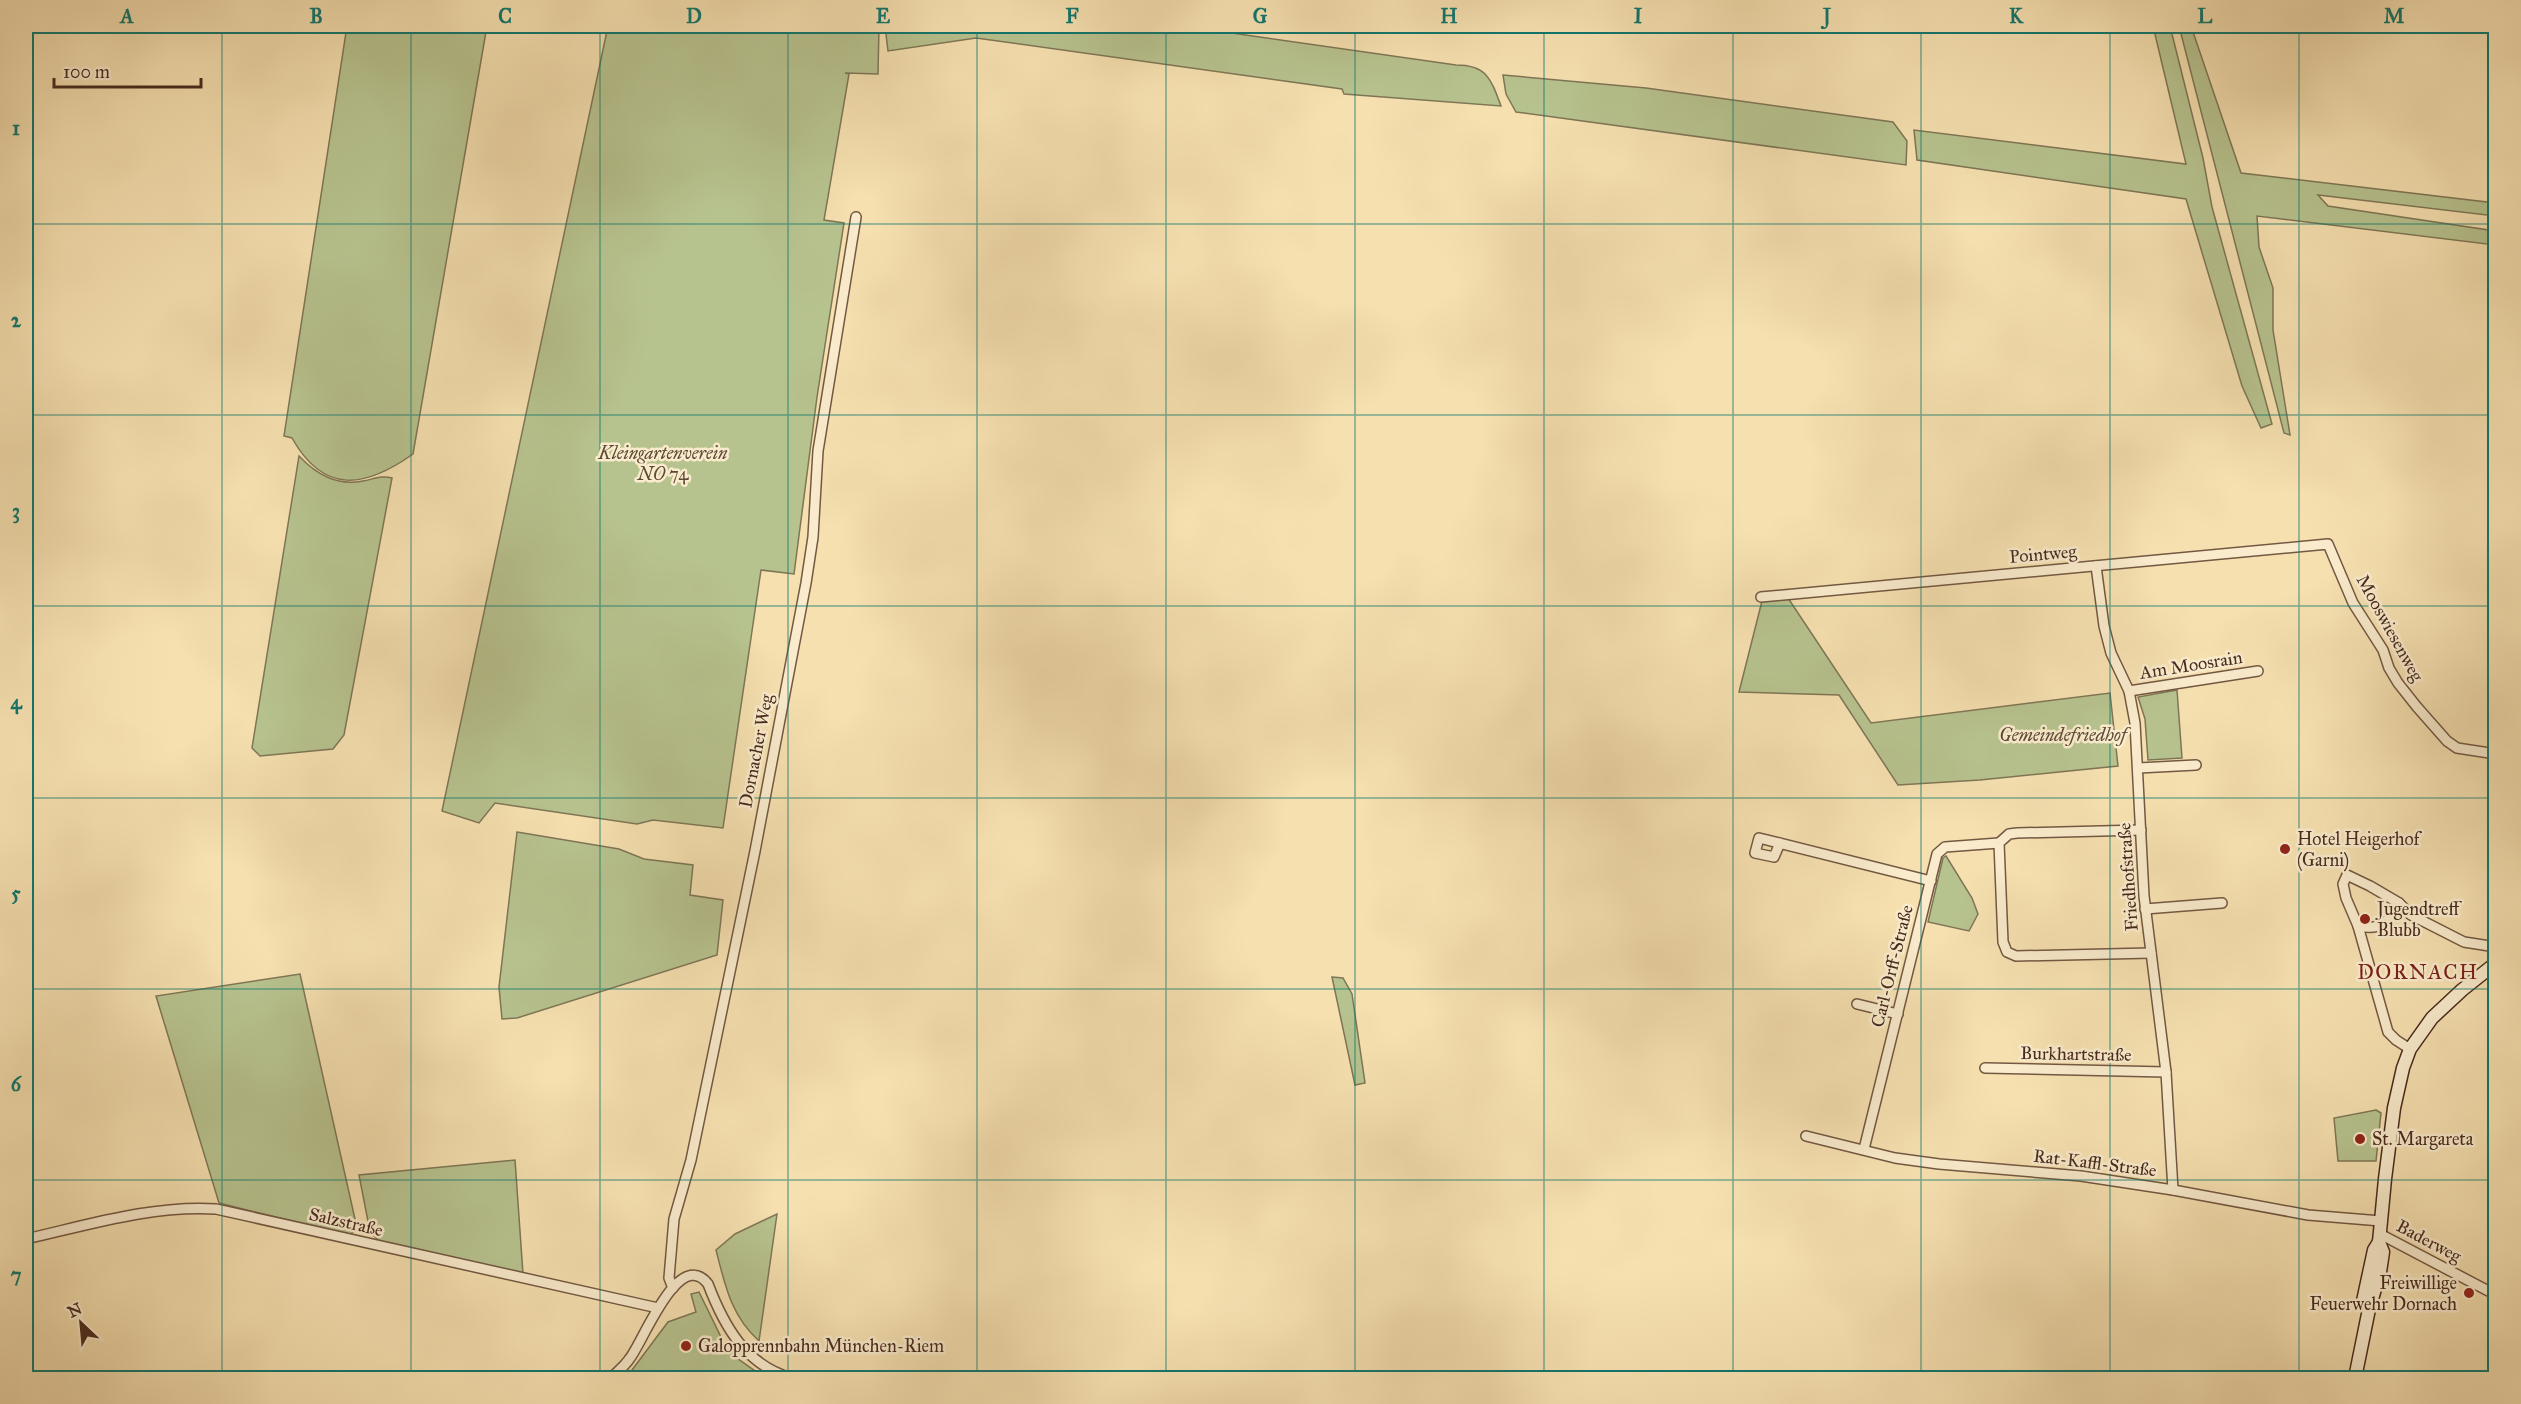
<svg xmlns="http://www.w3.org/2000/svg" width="2521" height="1404" viewBox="0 0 2521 1404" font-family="'IM FELL Great Primer',serif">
	<rect width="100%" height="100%" fill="#f6e0b0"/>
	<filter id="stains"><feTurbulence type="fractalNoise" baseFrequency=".00333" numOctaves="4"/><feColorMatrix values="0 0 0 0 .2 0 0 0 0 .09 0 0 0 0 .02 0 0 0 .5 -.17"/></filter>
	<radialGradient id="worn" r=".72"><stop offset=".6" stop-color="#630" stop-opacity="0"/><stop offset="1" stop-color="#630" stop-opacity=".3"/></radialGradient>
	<g fill="#b7c38f" stroke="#7f7656" stroke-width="1.5">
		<path d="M 347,26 L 487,26 L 413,454 C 365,488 324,495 292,438 L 284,436 Z"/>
		<polygon points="608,26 879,26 878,74 845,73 849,74 824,220 844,223 817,397 794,574 761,570 723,828 653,820 637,824 495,803 479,823 442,811"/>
		<path d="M 885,26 L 1183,26 L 1456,65 C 1487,65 1491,79 1501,106 L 1344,94 L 1342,89 L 976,38 L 888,51 Z"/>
		<polygon points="2153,26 2170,26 2203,158 2212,207 2272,424 2261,428 2242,386 2186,199 1917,160 1914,130 2186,164"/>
		<polygon points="2179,26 2191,26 2241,173 2495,203 2495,216 2318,195 2328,206 2495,231 2495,245 2257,216 2259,247 2273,288 2273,330 2290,435 2284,433"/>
		<polygon points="1503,75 1646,88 1893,122 1907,141 1906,165 1516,112 1506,94"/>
		<path d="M 299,456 C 317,475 337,486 363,481 C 374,479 382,475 392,478 L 344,735 L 333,749 L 260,756 L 252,748 Z"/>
		<polygon points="1788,598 1871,723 2110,693 2118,766 1980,780 1898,785 1839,695 1739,692 1762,601"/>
		<polygon points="2177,690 2182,758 2148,760 2145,719 2138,697"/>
		<polygon points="517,832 619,849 644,859 693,865 690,895 723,900 717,955 517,1018 502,1019 499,987"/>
		<polygon points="1946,856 1972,898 1978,914 1969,931 1928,922 1943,858"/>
		<polygon points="300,974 357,1228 349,1236 219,1203 156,996"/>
		<polygon points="1332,977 1343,978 1352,994 1365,1083 1355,1085"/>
		<polygon points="2376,1110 2381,1113 2376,1161 2338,1161 2334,1118"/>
		<polygon points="515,1160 523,1274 379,1241 370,1232 359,1175"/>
		<path d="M 777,1214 L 759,1341 C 731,1316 725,1285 716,1250 L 735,1234 Z"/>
		<polygon points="699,1292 725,1345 734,1356 765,1378 626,1378 668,1322 696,1312 691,1294"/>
	</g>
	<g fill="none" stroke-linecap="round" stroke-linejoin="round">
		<defs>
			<g id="street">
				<polyline points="2096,566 2104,626 2111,653 2129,691 2135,723 2144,896 2166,1072 2173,1190"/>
				<polyline points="1761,597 2328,544 2353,603 2383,650 2389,668 2398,683 2417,707 2447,741 2457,748 2496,754"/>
				<polyline points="2129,691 2258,671"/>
				<polyline points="2138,768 2196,765"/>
				<polyline points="2141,830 2017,833 2009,834 1999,843 2003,942 2007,952 2016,956 2151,953"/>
				<polyline points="1780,843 1774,857 1755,853 1759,838 1931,881"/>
				<polyline points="2145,909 2222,903"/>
				<path d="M 2358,926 C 2382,931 2388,922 2399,903"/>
				<polyline points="1857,1004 1898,1014"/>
				<polyline points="2410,1049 2396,1040 2388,1032 2358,926 2346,898 2343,884 2347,875 2370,886 2399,903 2411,915 2464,942 2496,947"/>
				<polyline points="1985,1068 2166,1072"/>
				<polyline points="1806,1136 1895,1158 1939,1164 2081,1176 2173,1190 2308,1215 2381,1221"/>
				<polyline points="1864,1149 1937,854 1945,847 1999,843"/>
				<polyline points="2380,1234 2496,1295"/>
				<path d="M 26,1239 C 88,1225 152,1205 216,1209 L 658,1308"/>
				<polyline points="673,1288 669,1278 674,1219 691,1160 755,851 806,583 813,537 818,451 856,217"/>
				<path d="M 611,1378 C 617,1372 625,1366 630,1358 C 643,1342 679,1246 708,1284 C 724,1326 746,1366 792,1378"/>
			</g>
			<g id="secondary">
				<polyline points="2363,1301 2374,1250 2379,1242"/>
				<polyline points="2355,1378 2369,1309 2380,1272 2383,1252 2379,1242 2385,1179 2394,1108 2403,1068 2410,1049 2432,1018 2462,990 2496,963"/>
			</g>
		</defs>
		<use href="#street" stroke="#735842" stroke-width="12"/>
		<use href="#secondary" stroke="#472a1e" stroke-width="15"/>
		<use href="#street" stroke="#f9ebcc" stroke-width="9"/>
		<use href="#secondary" stroke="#f9ebcc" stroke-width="12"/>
	</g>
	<path fill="none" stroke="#0f766e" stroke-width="1.5" stroke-opacity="0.55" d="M 222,26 L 222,1378M 411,26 L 411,1378M 600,26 L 600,1378M 788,26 L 788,1378M 977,26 L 977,1378M 1166,26 L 1166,1378M 1355,26 L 1355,1378M 1544,26 L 1544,1378M 1733,26 L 1733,1378M 1921,26 L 1921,1378M 2110,26 L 2110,1378M 2299,26 L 2299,1378M 26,224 L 2496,224M 26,415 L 2496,415M 26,606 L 2496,606M 26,798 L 2496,798M 26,989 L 2496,989M 26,1180 L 2496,1180"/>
	<g fill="#8f2418" stroke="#f9ebcc" stroke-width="2">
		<circle cx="2285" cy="849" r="6"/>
		<circle cx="2365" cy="919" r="6"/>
		<circle cx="2360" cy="1139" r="6"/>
		<circle cx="2469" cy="1293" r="6"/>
		<circle cx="686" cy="1346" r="6"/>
	</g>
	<g text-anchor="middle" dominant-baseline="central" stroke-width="5" stroke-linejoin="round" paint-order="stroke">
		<g font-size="18" font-style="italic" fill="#5d4935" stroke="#f9ebcc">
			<text x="663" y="453">Kleingartenverein<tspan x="663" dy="21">NO 74</tspan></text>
			<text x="2063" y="735">Gemeindefriedhof</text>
		</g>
		<g font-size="18" fill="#472a1e" stroke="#f9ebcc">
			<text transform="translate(2043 554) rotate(-5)">Pointweg</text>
			<text transform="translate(2390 628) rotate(61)">Mooswiesenweg</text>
			<text transform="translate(2191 665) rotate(-9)">Am Moosrain</text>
			<text transform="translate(756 751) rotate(-79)">Dornacher Weg</text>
			<text transform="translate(2128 877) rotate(-94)">Friedhofstraße</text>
			<text transform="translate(1892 966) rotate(-76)">Carl-Orff-Straße</text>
			<text transform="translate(2076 1054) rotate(1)">Burkhartstraße</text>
			<text transform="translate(2095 1163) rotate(7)">Rat-Kaffl-Straße</text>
			<text transform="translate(346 1222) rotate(13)">Salzstraße</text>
			<text transform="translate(2429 1241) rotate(28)">Baderweg</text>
		</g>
		<g font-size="18" fill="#472a1e" stroke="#f9ebcc" text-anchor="start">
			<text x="2297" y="839">Hotel Heigerhof<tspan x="2297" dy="21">(Garni)</tspan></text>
			<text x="2377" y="909">Jugendtreff<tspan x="2377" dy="21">Blubb</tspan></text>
			<text x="2372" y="1139">St. Margareta</text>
			<text x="2457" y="1283" text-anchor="end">Freiwillige<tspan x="2457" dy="21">Feuerwehr Dornach</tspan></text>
			<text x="698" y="1346">Galopprennbahn München-Riem</text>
		</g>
		<g font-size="21" letter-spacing="1.5" fill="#7a1f14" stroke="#f9ebcc">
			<text x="2418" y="972">DORNACH</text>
		</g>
	</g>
	<rect width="2521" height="1404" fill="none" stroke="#f6e0b0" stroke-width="66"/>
	<g transform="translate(81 1323) rotate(334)" stroke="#f9ebcc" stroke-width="4.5" paint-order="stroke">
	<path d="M0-4.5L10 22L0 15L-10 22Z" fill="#472a1e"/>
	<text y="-9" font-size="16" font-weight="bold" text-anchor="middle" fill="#472a1e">N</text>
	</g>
	<path d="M54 78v9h147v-9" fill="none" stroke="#472a1e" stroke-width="3"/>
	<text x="63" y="78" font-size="18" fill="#472a1e" stroke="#f9ebcc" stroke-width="4.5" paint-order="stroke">100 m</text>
	<rect x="33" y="33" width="2455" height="1338" fill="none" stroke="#0f766e" stroke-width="2"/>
	<g font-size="20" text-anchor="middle" font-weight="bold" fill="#0f766e">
		<text x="127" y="23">A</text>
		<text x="316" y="23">B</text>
		<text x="505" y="23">C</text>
		<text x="694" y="23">D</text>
		<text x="883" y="23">E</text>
		<text x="1072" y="23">F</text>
		<text x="1260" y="23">G</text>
		<text x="1449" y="23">H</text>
		<text x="1638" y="23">I</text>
		<text x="1827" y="23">J</text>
		<text x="2016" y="23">K</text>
		<text x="2205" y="23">L</text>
		<text x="2394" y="23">M</text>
		<text x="16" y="135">1</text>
		<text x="16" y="327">2</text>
		<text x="16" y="518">3</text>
		<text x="16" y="709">4</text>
		<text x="16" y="900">5</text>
		<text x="16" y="1091">6</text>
		<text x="16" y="1282">7</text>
	</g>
	<rect width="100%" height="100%" filter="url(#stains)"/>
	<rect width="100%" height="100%" fill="url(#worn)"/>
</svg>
